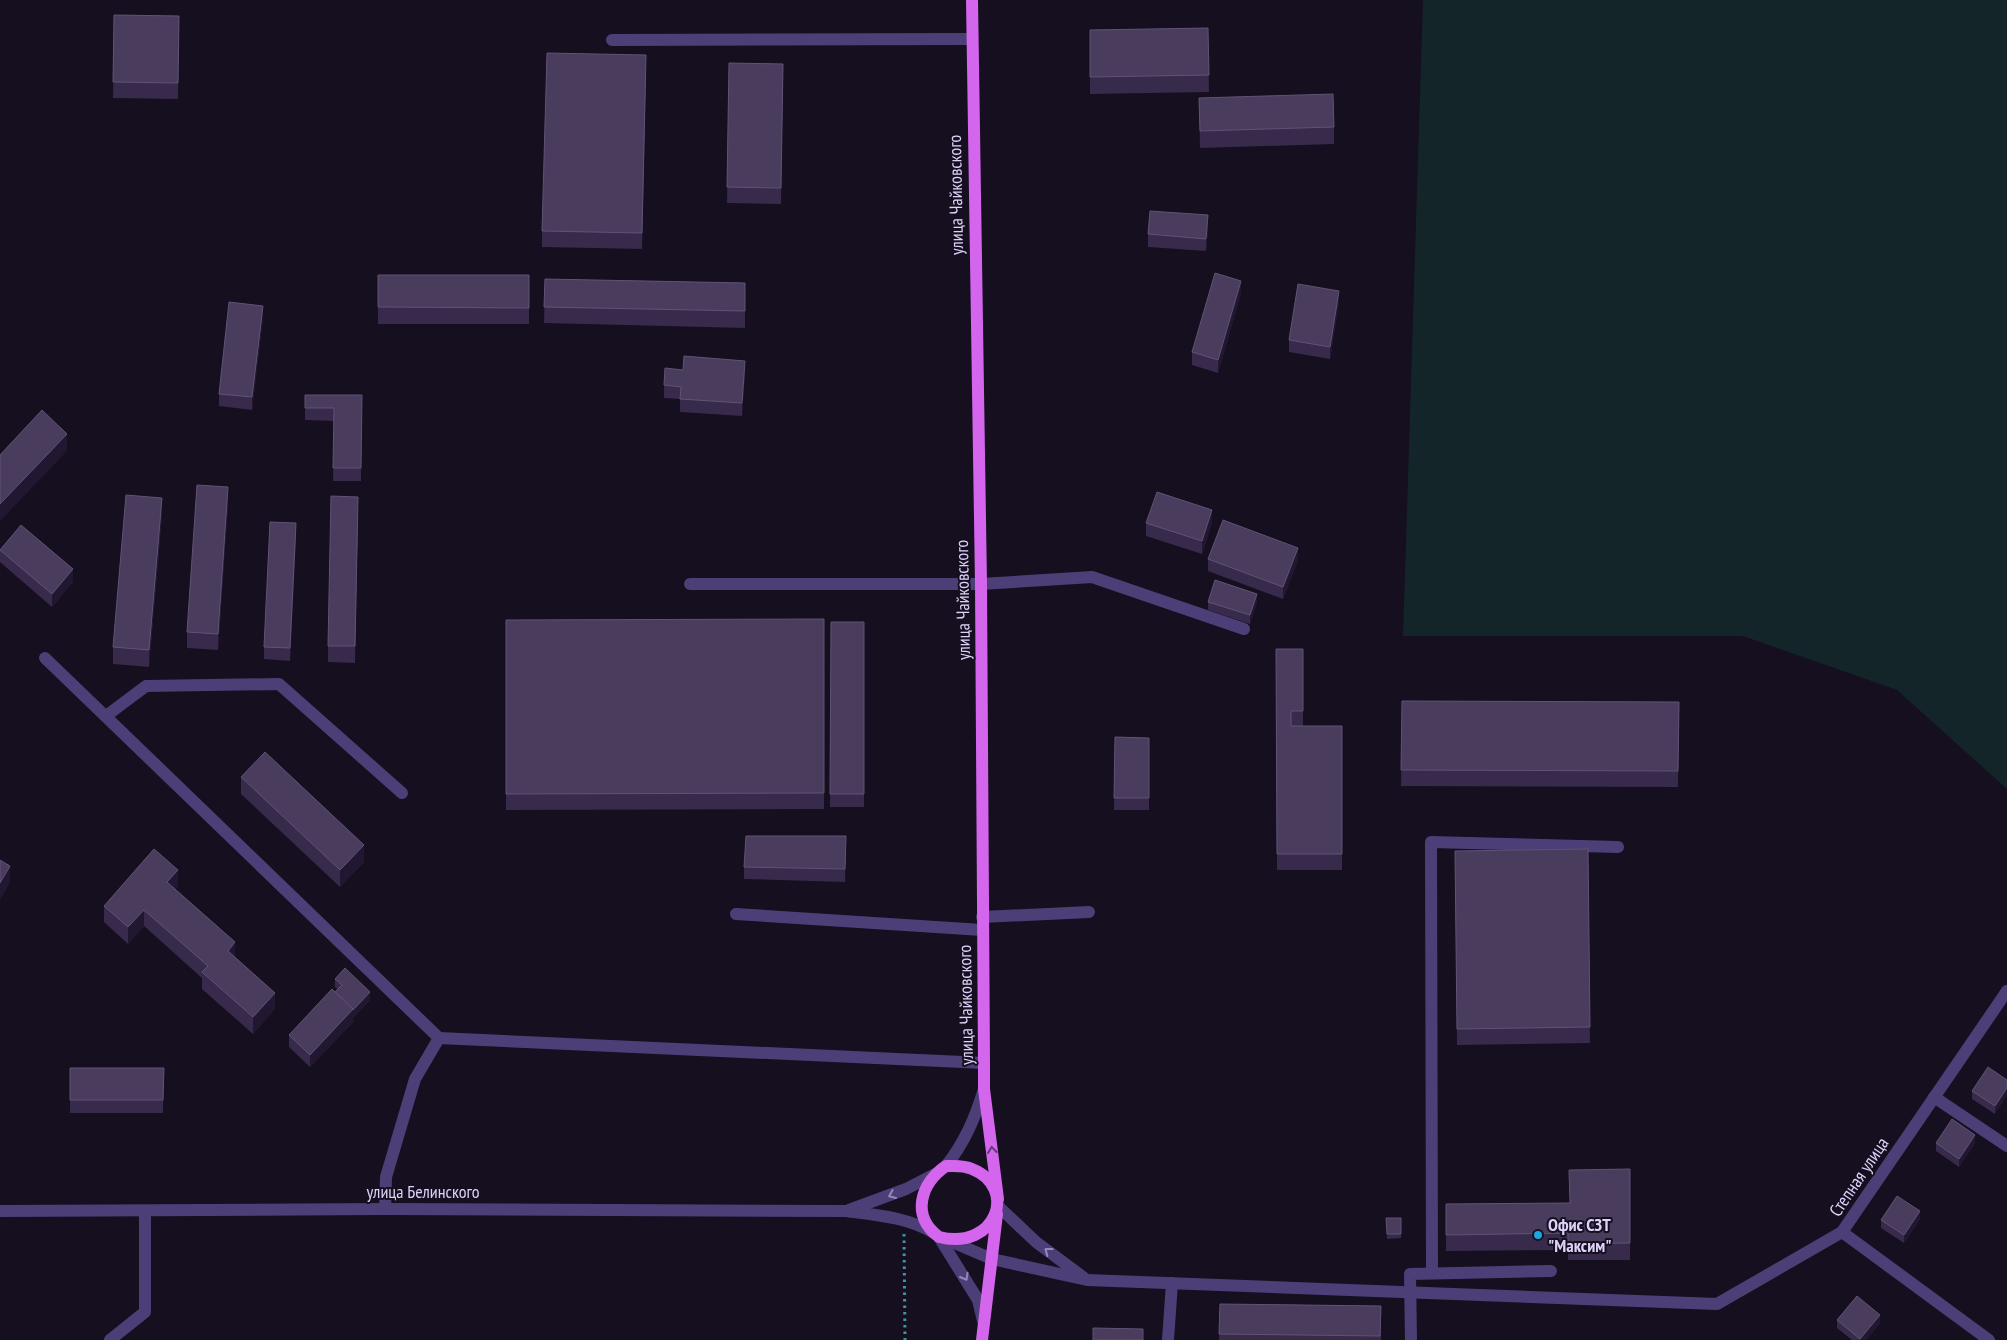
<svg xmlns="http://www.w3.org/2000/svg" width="2007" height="1340" font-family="'PT Sans Narrow',sans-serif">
<rect width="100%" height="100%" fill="#150f1f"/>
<polygon fill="#132528" points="1423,0 2007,0 2007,789 1897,690 1743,636 1403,636"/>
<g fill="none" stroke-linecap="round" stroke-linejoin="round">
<polyline stroke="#3c97a4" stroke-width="3" stroke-dasharray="2.5 4" stroke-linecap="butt" points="904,1234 905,1340"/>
<g stroke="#4c3f78" stroke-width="12">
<polyline points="612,40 971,39"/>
<polyline points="690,584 981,584 1092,577 1244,629"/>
<polyline points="45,658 439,1038"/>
<polyline points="106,716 146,686 279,684 402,793"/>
<polyline points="736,914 982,930"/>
<polyline points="982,917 1089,912"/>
<polyline points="1934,1097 2007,1146"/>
<path d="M946,1166C965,1142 975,1118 984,1089"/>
<polyline points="998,1206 1036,1242 1083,1277"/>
<polyline points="385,1209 386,1177 415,1079 439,1038 984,1063"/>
<polyline points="849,1210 906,1189 935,1174"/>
<path d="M0,1211L385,1209L846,1211C876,1215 907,1217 934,1233"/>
<polyline points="1842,1232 1989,1340"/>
<polyline points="939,1237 978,1300 983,1321"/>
<polyline points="945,1239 992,1259 1087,1280 1717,1304 1842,1232 2007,991"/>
<polyline points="1432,1273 1431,842 1618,847"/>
<polyline points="110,1340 145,1312 145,1211"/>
<polyline points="1168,1340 1172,1283"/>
<polyline points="1411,1340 1410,1274 1551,1271"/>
</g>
<g stroke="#d366ed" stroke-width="12">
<polyline points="972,0 981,584 984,1063 984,1089 998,1199"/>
<path d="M946,1166C954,1166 964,1165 972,1169C1019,1188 996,1251 939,1237C910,1216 921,1183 946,1166Z"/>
<polyline points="982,1340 997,1214"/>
</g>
</g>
<g fill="#372a4a">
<polygon points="114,15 179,16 178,99 113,98"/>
<polygon points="1208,28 1209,92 1090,94 1090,30"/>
<polygon points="729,63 783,64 781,204 727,203"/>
<polygon points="646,71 642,249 542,247 542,231"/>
<polygon points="1199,98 1334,127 1334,144 1200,148"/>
<polygon points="1208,228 1206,251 1148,247 1148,234"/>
<rect x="378" y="275" width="151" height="49"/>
<polygon points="545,279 745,283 745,328 544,323"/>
<polygon points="1241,293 1218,373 1192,365 1192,352"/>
<polygon points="1339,303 1330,359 1289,352 1289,340"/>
<polygon points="263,318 252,410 219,406 219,394"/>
<polygon points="745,373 742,416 680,412 680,399 664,398 664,385"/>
<polygon points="305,395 362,395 361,481 333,481 334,421 305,420"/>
<polygon points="228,503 218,650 187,648 187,632"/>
<polygon points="358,513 355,663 328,662 328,646"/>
<polygon points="162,514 149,667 113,664 113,647"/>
<polygon points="1212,522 1202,554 1146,536 1146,523"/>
<polygon points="296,536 290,661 264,659 264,647"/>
<polygon points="0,550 73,582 52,607 0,562"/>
<polygon points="1208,559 1298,560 1283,599 1208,571"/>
<polygon points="1208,602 1257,602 1250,624 1208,610"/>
<polygon points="824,619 824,809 506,810 506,620"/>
<polygon points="831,622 864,622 864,807 830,807"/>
<polygon points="1276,649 1303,649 1303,726 1342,726 1342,870 1277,870"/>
<polygon points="1402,701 1679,702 1678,787 1401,786"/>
<polygon points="1115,737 1149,738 1149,810 1114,810"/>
<polygon points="241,777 364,862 340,887 241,794"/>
<polygon points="846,849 845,882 744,879 744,867"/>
<polygon points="1588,849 1590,1043 1457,1045 1455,851"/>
<polygon points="178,886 175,889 235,957 275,1009 253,1034 202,989 202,978 144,926 128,944 104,922 104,906"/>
<polygon points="335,979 370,1000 353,1018 353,1022 310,1067 289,1047 289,1035 338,990 335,987"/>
<polygon points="70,1068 164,1068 163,1113 70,1113"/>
<polygon points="2007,1080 1995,1114 1972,1099 1972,1091"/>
<polygon points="1936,1143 1975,1143 1959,1167 1936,1151"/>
<polygon points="1630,1169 1630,1260 1568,1260 1568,1250 1446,1251 1446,1204 1569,1203"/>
<polygon points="1386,1218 1401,1218 1401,1238 1387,1239"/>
<polygon points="1920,1219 1904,1243 1881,1228 1881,1220"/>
<polygon points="1220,1304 1381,1306 1381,1340 1219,1340"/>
<polygon points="1837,1320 1880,1323 1866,1340 1852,1340 1837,1328"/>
</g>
<g fill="#221731">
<polygon points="1208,215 1208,228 1206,251 1206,239"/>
<polygon points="1241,281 1241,293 1218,373 1218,360"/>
<polygon points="1339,291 1339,303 1330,359 1330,347"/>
<polygon points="263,306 263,318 252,410 252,397"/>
<polygon points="745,361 745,373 742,416 742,403"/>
<polygon points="67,434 67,451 0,521 0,504"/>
<polygon points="228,487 228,503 218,650 218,634"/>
<polygon points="162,498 162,514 149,667 149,650"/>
<polygon points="1212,510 1212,522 1202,554 1202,541"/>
<polygon points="296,523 296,536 290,661 290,648"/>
<polygon points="1298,548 1298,560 1283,599 1283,587"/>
<polygon points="73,569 73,582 52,607 52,594"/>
<polygon points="1257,594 1257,602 1250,624 1250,615"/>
<polygon points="364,845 364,862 340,887 340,870"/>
<polygon points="10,866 10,883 0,900 0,883"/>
<polygon points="178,870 178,886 167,899 167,882"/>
<polygon points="144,910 144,926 128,944 128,927"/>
<polygon points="235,942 235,959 228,951"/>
<polygon points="370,992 370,1000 353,1018 353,1022 310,1067 310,1055"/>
<polygon points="275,993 275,1009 253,1034 253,1017"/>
<polygon points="2007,1088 2007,1096 1995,1114 1995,1106"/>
<polygon points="1975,1135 1975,1143 1959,1167 1959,1159"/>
<polygon points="1920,1211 1920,1219 1904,1243 1904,1235"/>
<polygon points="1880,1315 1880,1323 1866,1340 1860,1340 1860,1339"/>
</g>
<g fill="#493c5d" stroke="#605376">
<polygon points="114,15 179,16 178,83 113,82"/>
<polygon points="1208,28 1209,75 1090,77 1090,30"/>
<polygon points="547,53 646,55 642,233 542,231"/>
<polygon points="729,63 783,64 781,188 727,187"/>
<polygon points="1333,94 1334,127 1200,131 1199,98"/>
<polygon points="1150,211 1208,215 1206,239 1148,234"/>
<polygon points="1215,273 1241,281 1218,360 1192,352"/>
<polygon points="378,275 529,275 529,308 378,307"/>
<polygon points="545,279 745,283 745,311 544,307"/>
<polygon points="1298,284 1339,291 1330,347 1289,340"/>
<polygon points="229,302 263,306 252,397 219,394"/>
<polygon points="684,356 745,361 742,403 680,399 681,387 664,385 665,368 683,370"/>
<polygon points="305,395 362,395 361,468 333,468 334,408 305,408"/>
<polygon points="42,410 67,434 0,504 0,455"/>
<polygon points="197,485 228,487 218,634 187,632"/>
<polygon points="1157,492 1212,510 1202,541 1146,523"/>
<polygon points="126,495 162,498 149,650 113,647"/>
<polygon points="331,496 358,497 355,646 328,646"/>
<polygon points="1223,520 1298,548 1283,587 1208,559"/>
<polygon points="270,522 296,523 290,648 264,647"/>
<polygon points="21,525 73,569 52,594 0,550"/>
<polygon points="1215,580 1257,594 1250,615 1208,602"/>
<polygon points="824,619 824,793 506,794 506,620"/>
<polygon points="831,622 864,622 864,794 830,794"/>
<polygon points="1276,649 1303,649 1303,711 1291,711 1291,726 1342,726 1342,854 1277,854"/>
<polygon points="1402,701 1679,702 1678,771 1401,770"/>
<polygon points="1115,737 1149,738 1149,798 1114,798"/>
<polygon points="265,752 364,845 340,870 241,777"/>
<polygon points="746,836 846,836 845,869 744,867"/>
<polygon points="154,849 178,870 167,882 235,942 228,951 275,993 253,1017 202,972 208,966 144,910 128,927 104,906"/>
<polygon points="1588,849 1590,1027 1457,1029 1455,851"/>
<polygon points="0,860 10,866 0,883"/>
<polygon points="345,968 370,992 353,1010 335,992 342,985 335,979"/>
<polygon points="332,989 353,1009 310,1055 289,1035"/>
<polygon points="1988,1067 2007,1080 2007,1088 1995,1106 1972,1091"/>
<polygon points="70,1068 164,1068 163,1100 70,1100"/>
<polygon points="1952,1119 1975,1135 1959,1159 1936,1143"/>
<polygon points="1630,1169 1630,1243 1568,1244 1568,1233 1446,1235 1446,1204 1570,1203 1569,1170"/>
<polygon points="1897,1196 1920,1211 1904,1235 1881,1220"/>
<polygon points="1386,1218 1401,1218 1401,1234 1387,1234"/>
<polygon points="1857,1296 1880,1315 1860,1339 1837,1320"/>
<polygon points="1220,1304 1381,1306 1380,1336 1219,1334"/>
<polygon points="1093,1328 1143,1329 1143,1340 1093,1340"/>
</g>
<defs><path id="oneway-chevron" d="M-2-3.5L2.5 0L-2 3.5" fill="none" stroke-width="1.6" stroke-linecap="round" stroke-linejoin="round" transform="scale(1.25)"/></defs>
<use stroke="#6a367c" href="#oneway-chevron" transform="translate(992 1150) rotate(-97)"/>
<g stroke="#9588b9">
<use href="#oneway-chevron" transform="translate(892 1195) rotate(157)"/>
<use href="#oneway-chevron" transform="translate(1048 1251) rotate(-143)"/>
<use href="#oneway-chevron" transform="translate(965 1277) rotate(60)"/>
</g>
<circle fill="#1aa6de" stroke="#150f1f" stroke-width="2" cx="1538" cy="1235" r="5"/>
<g text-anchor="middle" stroke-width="4" stroke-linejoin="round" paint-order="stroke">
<g font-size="18" fill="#ded2fa" stroke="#150f1f">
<text transform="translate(956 195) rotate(-91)" y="6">улица Чайковского</text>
<text transform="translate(963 600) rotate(-91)" y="6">улица Чайковского</text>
<text transform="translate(966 1005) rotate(-91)" y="6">улица Чайковского</text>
<text transform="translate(1859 1177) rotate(-56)" y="6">Степная улица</text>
<text x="423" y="1198">улица Белинского</text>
</g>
<g font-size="18" font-weight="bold" fill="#ded2fa" stroke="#150f1f" text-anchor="start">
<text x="1548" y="1231">Офис СЗТ<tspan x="1548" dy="21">"Максим"</tspan></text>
</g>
</g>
</svg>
